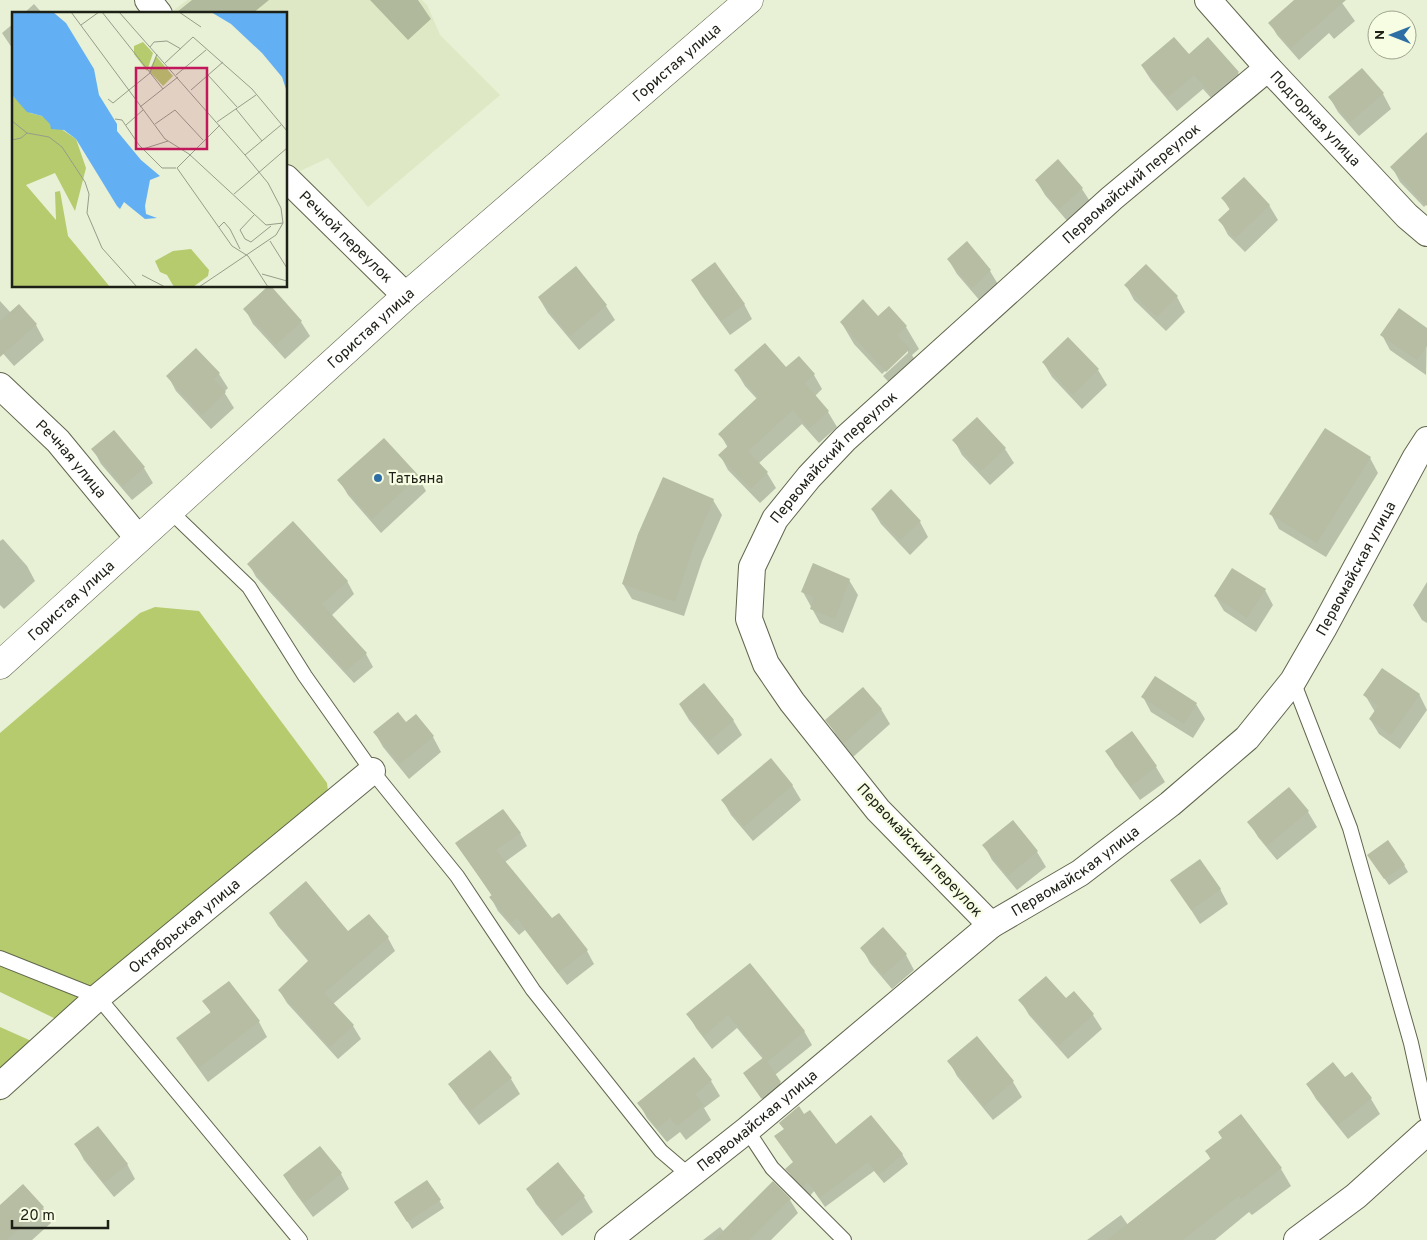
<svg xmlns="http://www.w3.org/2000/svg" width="1427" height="1240" font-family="Overpass,sans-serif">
<rect width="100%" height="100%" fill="#e8f0d5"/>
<polygon fill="#dee8c5" points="187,0 422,0 427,5 440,35 500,95 368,207 328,158 298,172 286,162 286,14 174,14 173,11"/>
<g fill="#b6cb6d">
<polygon points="155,607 199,611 327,783 329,800 84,1021 54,1018 0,992 0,733 140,613"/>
<polygon points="0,1027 56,1052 0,1101"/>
</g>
<g fill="#0003">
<polygon points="192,0 269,0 252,14 179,14 177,12"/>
<polygon points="370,0 418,0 431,19 408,40"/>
<polygon points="1296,0 1340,0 1355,21 1334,39 1329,33 1299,60 1277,35 1270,23"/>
<polygon points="34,4 43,14 23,14"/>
<polygon points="14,23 14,51 2,33"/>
<polygon points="1188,55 1238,73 1246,88 1221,109 1203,89 1177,111 1151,80 1142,66"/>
<polygon points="1383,94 1391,109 1359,136 1338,112 1330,98"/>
<polygon points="1427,136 1427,204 1424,207 1400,182 1392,167"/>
<polygon points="1036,180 1082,189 1091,203 1069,223 1045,195"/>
<polygon points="1223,199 1269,205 1278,220 1245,252 1228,235 1220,220 1230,210"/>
<polygon points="967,243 990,271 999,286 981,302 957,274 948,259"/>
<polygon points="692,280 744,304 752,319 730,335 701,295"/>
<polygon points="1126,285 1177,297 1185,312 1166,331 1134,300"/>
<polygon points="270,287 301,322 310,336 285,359 253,324 245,309"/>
<polygon points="539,298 606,306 615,320 579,350 548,313"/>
<polygon points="0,301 11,313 19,306 36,325 44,340 14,366 0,350"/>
<polygon points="878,317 906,327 919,349 912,355 922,372 899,393 883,376 908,353 908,349 882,374 854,344 841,322"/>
<polygon points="1427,329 1426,375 1390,350 1382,335"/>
<polygon points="1043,362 1098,370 1107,385 1082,409 1052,377"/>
<polygon points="786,368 814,375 822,389 815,396 828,412 837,427 819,443 802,424 758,464 767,473 776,488 760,503 728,470 720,455 728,448 720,434 757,399 745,386 736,371"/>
<polygon points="219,374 228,388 224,392 234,408 211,429 176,391 168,376"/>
<polygon points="977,419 1005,449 1014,463 990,485 962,455 954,440"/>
<polygon points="114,432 144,468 153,483 132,500 101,464 93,449"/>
<polygon points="1370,458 1378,473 1326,557 1279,529 1271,514"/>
<polygon points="418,477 426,491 381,533 348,495 339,480"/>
<polygon points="891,491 920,522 928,537 910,555 881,524 872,509"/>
<polygon points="713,500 722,515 702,561 684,616 632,599 623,584"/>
<polygon points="3,539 27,566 35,581 4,609 0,605 0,541"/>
<polygon points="249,564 347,581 354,594 331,616 366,654 373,667 354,683 256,577"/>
<polygon points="849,580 858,595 843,633 820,623 803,592"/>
<polygon points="1427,582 1427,623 1422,620 1413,605"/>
<polygon points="1265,590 1273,605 1256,632 1224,611 1215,596"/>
<polygon points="1419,694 1427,710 1400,749 1379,734 1370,719 1375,712 1365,695"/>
<polygon points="1143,697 1196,704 1205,719 1193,738 1151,712"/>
<polygon points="680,705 733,720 742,735 718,755 689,720"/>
<polygon points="881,709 890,724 853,757 836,735 827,720"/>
<polygon points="416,716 433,737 441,752 409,779 383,747 375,733 406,724"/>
<polygon points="1131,733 1156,767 1165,782 1140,800 1115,766 1107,751"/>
<polygon points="792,785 801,800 753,841 731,815 723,801"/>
<polygon points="1289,789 1308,812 1317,827 1277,860 1258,837 1249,822"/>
<polygon points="1013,822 1037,852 1046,867 1017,890 992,860 984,845"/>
<polygon points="520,833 527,846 505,862 552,920 559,915 587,951 594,964 567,985 525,930 519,935 498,911 491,898 492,896 457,844"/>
<polygon points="1373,862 1404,865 1408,872 1389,885"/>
<polygon points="1172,880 1220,889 1228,904 1200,924"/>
<polygon points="270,913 348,933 388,938 395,951 333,1004 353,1026 361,1039 338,1059 287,1003 279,990 309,962 278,926"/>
<polygon points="862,948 906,955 914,970 892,989 870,963"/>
<polygon points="750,965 804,1031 812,1045 775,1075 788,1096 770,1111 744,1073 763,1059 737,1028 712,1049 696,1028 688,1014"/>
<polygon points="229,982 259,1022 267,1037 208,1082 187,1053 178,1038 211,1013 204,1001"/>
<polygon points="1020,1000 1066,1000 1093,1015 1102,1029 1068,1059 1029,1015"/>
<polygon points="977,1038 1013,1082 1022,1097 993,1120 957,1076 949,1061"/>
<polygon points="694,1059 711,1081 720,1096 704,1108 711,1120 686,1140 680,1132 667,1142 647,1118 639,1103"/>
<polygon points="1352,1074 1371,1099 1380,1114 1348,1139 1316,1099 1307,1084 1345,1079"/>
<polygon points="511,1079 520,1094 479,1125 459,1099 450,1084"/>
<polygon points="804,1116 836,1146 902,1154 908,1164 884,1183 874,1171 825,1207 814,1191 810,1196 793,1179 787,1169 794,1163 785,1130 780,1123"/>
<polygon points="1223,1139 1281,1169 1291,1186 1252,1215 1249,1212 1215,1240 1087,1240 1121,1215 1128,1225 1211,1160 1206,1151"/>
<polygon points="76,1145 127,1164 135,1179 114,1197 84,1160"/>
<polygon points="320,1148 341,1174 349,1189 313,1217 293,1190 284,1176"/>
<polygon points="558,1164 584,1197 593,1212 562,1236 536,1204 527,1189"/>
<polygon points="427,1181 444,1208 412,1229 400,1209"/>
<polygon points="773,1183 790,1200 798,1213 771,1240 703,1240 720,1227 724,1232"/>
<polygon points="0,1206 43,1208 51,1223 32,1240 2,1240 0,1237"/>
</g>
<g fill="#b6bda3">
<polygon points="1294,0 1346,0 1291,48 1268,23"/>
<polygon points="1174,37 1189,54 1208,37 1239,72 1212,95 1194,75 1168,97 1141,65"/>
<polygon points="1362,68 1384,93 1350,122 1328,97"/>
<polygon points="1427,132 1427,206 1390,167"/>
<polygon points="1058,159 1083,188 1059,209 1035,180"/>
<polygon points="1244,177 1270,205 1235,238 1218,220 1231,208 1221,198"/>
<polygon points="967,241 991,270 972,288 947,259"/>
<polygon points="715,262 745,304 721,321 691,280"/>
<polygon points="1146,264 1178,296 1157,317 1124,285"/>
<polygon points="576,266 607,305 570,336 538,297"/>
<polygon points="268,286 271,286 302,321 276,345 243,309"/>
<polygon points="863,299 878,316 889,306 907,326 897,335 910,349 886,372 840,322"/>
<polygon points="19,304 37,324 0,357 0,321"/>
<polygon points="1399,308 1427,328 1427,346 1417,360 1380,335"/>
<polygon points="1068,337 1099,369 1073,395 1042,362"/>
<polygon points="765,343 786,367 799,356 815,374 805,383 829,411 809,429 793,410 748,451 768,472 751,489 718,455 729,445 718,434 758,397 734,370"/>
<polygon points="196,348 220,373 214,379 226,392 202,415 166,376"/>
<polygon points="977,417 1006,448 981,471 952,440"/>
<polygon points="1325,428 1371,457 1317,543 1269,514"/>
<polygon points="114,430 145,467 123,486 91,449"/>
<polygon points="384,438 419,476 372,519 337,480"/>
<polygon points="663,477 714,499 694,545 675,602 622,584 638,534"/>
<polygon points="891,489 921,521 900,540 871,509"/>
<polygon points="293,521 348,581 322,604 367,653 346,671 247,564"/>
<polygon points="813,563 850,579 835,619 810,609 814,597 801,592"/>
<polygon points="1232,568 1266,589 1247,618 1214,596"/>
<polygon points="1382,668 1420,694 1391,735 1369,719 1378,706 1363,695"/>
<polygon points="1155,676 1197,703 1184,724 1141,697"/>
<polygon points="704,683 734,720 709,741 679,704"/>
<polygon points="863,687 882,709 844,743 825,720"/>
<polygon points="398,712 406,722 416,714 434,736 400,764 373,732"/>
<polygon points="1132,731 1157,766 1131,786 1105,751"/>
<polygon points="771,758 793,785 744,827 721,800"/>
<polygon points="1289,787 1309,811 1267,846 1247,822"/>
<polygon points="503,809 521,833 496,850 552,918 559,913 588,950 558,973 517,918 511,923 489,897 492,895 455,843"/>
<polygon points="1013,820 1038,851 1008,876 982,845"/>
<polygon points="1388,840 1405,865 1384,879 1367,855"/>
<polygon points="1200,859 1221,889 1191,910 1170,880"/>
<polygon points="306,881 348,931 369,914 389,937 324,993 354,1025 330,1047 278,990 309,960 269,913"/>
<polygon points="883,927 907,954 883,975 860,948"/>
<polygon points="750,963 805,1031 767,1062 766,1060 781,1082 761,1098 743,1073 764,1057 728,1015 704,1036 686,1014"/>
<polygon points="1046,976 1066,998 1074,991 1094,1014 1059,1045 1018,1000"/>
<polygon points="229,981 260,1021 199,1068 176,1038 211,1012 202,1001"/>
<polygon points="977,1036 1014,1081 984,1106 947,1061"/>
<polygon points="490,1050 512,1078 470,1111 448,1084"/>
<polygon points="694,1057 712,1080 695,1094 704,1105 677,1126 670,1118 657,1128 637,1103"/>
<polygon points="1333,1062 1345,1077 1352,1072 1372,1098 1338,1125 1306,1084"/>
<polygon points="799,1106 804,1114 810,1110 836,1144 871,1115 903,1154 878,1175 868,1162 819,1198 808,1182 803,1187 785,1169 793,1162 774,1136 784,1129 779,1123"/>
<polygon points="1241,1114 1282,1168 1241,1199 1239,1196 1183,1240 1107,1240 1211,1158 1205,1151 1222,1138 1218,1132"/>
<polygon points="98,1126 128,1164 104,1183 74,1144"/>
<polygon points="320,1146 342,1173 304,1203 283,1175"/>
<polygon points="558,1162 585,1196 553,1222 526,1189"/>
<polygon points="427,1180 441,1200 407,1222 394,1202"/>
<polygon points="773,1181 791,1199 750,1240 714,1240"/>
<polygon points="23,1184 44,1207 6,1240 0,1240 0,1205"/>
</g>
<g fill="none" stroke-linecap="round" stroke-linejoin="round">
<defs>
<g id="lane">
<polyline points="169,510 249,587 305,676 372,771 457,876 533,990 661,1151 689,1175"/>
<polyline points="1293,681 1350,828 1411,1043 1427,1116"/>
<polyline points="0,958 98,997 300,1240"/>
<polyline points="747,1130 772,1168 844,1240"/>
</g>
<g id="street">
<polyline points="148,0 159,14"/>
<path id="s1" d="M1208,0L1268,68L1407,216L1427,233"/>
<path id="s2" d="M286,178L406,296"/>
<path id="s3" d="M0,386L58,441L138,538"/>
<path id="s4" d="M991,925L878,810L792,702L766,664L749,619L752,567L775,519L809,477L845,439L1112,198L1268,68"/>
<path id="s5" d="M0,1086L98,997L372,771"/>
<path id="s6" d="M608,1240L747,1130L991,925L1080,873L1170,804L1247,738L1293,681L1323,629L1416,457L1427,440"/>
<polyline points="1297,1240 1356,1196 1427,1132"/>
</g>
<g id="secondary">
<path id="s7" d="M0,665L406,296L749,0"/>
</g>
</defs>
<use href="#lane" stroke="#60664e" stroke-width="16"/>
<use href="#street" stroke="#60664e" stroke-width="28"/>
<use href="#secondary" stroke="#60664e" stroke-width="29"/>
<use href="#lane" stroke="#fff" stroke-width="14"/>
<use href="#street" stroke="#fff" stroke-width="26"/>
<use href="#secondary" stroke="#fff" stroke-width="28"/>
</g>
<circle fill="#2d6fa5" stroke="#f6fde2" stroke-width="2" cx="378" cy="478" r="5"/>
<g text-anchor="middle" stroke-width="4.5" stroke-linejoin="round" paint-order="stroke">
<g font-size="15" fill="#1d2016" stroke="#f6fde2">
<text dy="5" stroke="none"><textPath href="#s7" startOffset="906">Гористая улица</textPath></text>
<text dy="5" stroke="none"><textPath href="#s1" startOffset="160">Подгорная улица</textPath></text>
<text dy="5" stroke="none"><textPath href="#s4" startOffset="989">Первомайский переулок</textPath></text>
<text dy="5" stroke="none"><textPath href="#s2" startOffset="84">Речной переулок</textPath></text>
<text dy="5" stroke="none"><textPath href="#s7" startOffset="501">Гористая улица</textPath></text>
<text dy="5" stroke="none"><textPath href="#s4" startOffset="584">Первомайский переулок</textPath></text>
<text dy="5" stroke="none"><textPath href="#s3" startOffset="102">Речная улица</textPath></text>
<text dy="5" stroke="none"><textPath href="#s6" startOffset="1016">Первомайская улица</textPath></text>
<text dy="5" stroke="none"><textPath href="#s7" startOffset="96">Гористая улица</textPath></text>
<text transform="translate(920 850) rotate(47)" y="5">Первомайский переулок</text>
<text dy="5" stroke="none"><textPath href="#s6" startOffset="596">Первомайская улица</textPath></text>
<text dy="5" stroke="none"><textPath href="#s5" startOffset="244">Октябрьская улица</textPath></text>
<text dy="5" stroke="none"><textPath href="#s6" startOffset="191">Первомайская улица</textPath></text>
</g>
<g font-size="15" fill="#1d2016" stroke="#f6fde2" text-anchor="start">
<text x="388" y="483">Татьяна</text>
</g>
</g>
<g transform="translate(12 12)">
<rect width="275" height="275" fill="#e8f0d5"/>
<path d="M131,30L141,41L135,59L122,42V34ZM144,44L161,64L151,74L137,59ZM0,83L18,101L30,104L64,127L74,156L63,199L43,161L14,173L44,208L43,180L48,179L56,224L98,275H0ZM179,237L197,258L196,264L181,275H162L155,263L148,260L143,249L161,239Z" fill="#b6cb6d"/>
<path d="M0,0H41L54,11L82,57L87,83L105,112V119L129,148L148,164L138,168L133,194L134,202L145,206L133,207L112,190L108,197L105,194L64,127L52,118L39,117L38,112L30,104L15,100L0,83ZM199,0H275V80L270,65L250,41L219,12Z" fill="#62b0f3"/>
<path fill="none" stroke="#979d89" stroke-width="1" d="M59,0L153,127L177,142L254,213L271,211M90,0L151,77M107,0L233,143L256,171L269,196L271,211L264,223L187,275M167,0L189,15M69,13L87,0M138,35L142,30L155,29L169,37M153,51L181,25L240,77L275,119M164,63L194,38M196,63L225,95M179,78L211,50M96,87L101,91L138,61L145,42M128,95L166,65M224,97L250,129M103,107L110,108L127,133L150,156H164M0,109L15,121M205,110L244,83M143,112L163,98L191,128M114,113L131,98M0,128L9,126L15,121L37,125L50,135L73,170L77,182L75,201L90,236L125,275M131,137L156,129M233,143L269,113M165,156L220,234L236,244L256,275M165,156L208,113M222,182L275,136M242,203L228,218L233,227L239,230L259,214M207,215L212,210L218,217L228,237M258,229L275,256M250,262L275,269M130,263L153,275"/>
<path fill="#c2185b" fill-opacity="0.15" stroke="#c2185b" stroke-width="2.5" d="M124,56H195V137H124Z"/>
<rect width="275" height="275" fill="none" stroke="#1d2016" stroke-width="2.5"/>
</g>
<g transform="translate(1392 35) rotate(270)"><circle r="24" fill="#f6fde2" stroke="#9fa590"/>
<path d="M0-4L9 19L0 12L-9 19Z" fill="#2d6fa5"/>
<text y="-8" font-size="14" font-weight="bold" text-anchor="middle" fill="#1d2016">N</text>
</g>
<path d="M12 1220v8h96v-8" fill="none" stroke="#1d2016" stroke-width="2.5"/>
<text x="20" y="1220" font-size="15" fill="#1d2016" stroke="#f6fde2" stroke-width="4" paint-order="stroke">20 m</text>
</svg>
